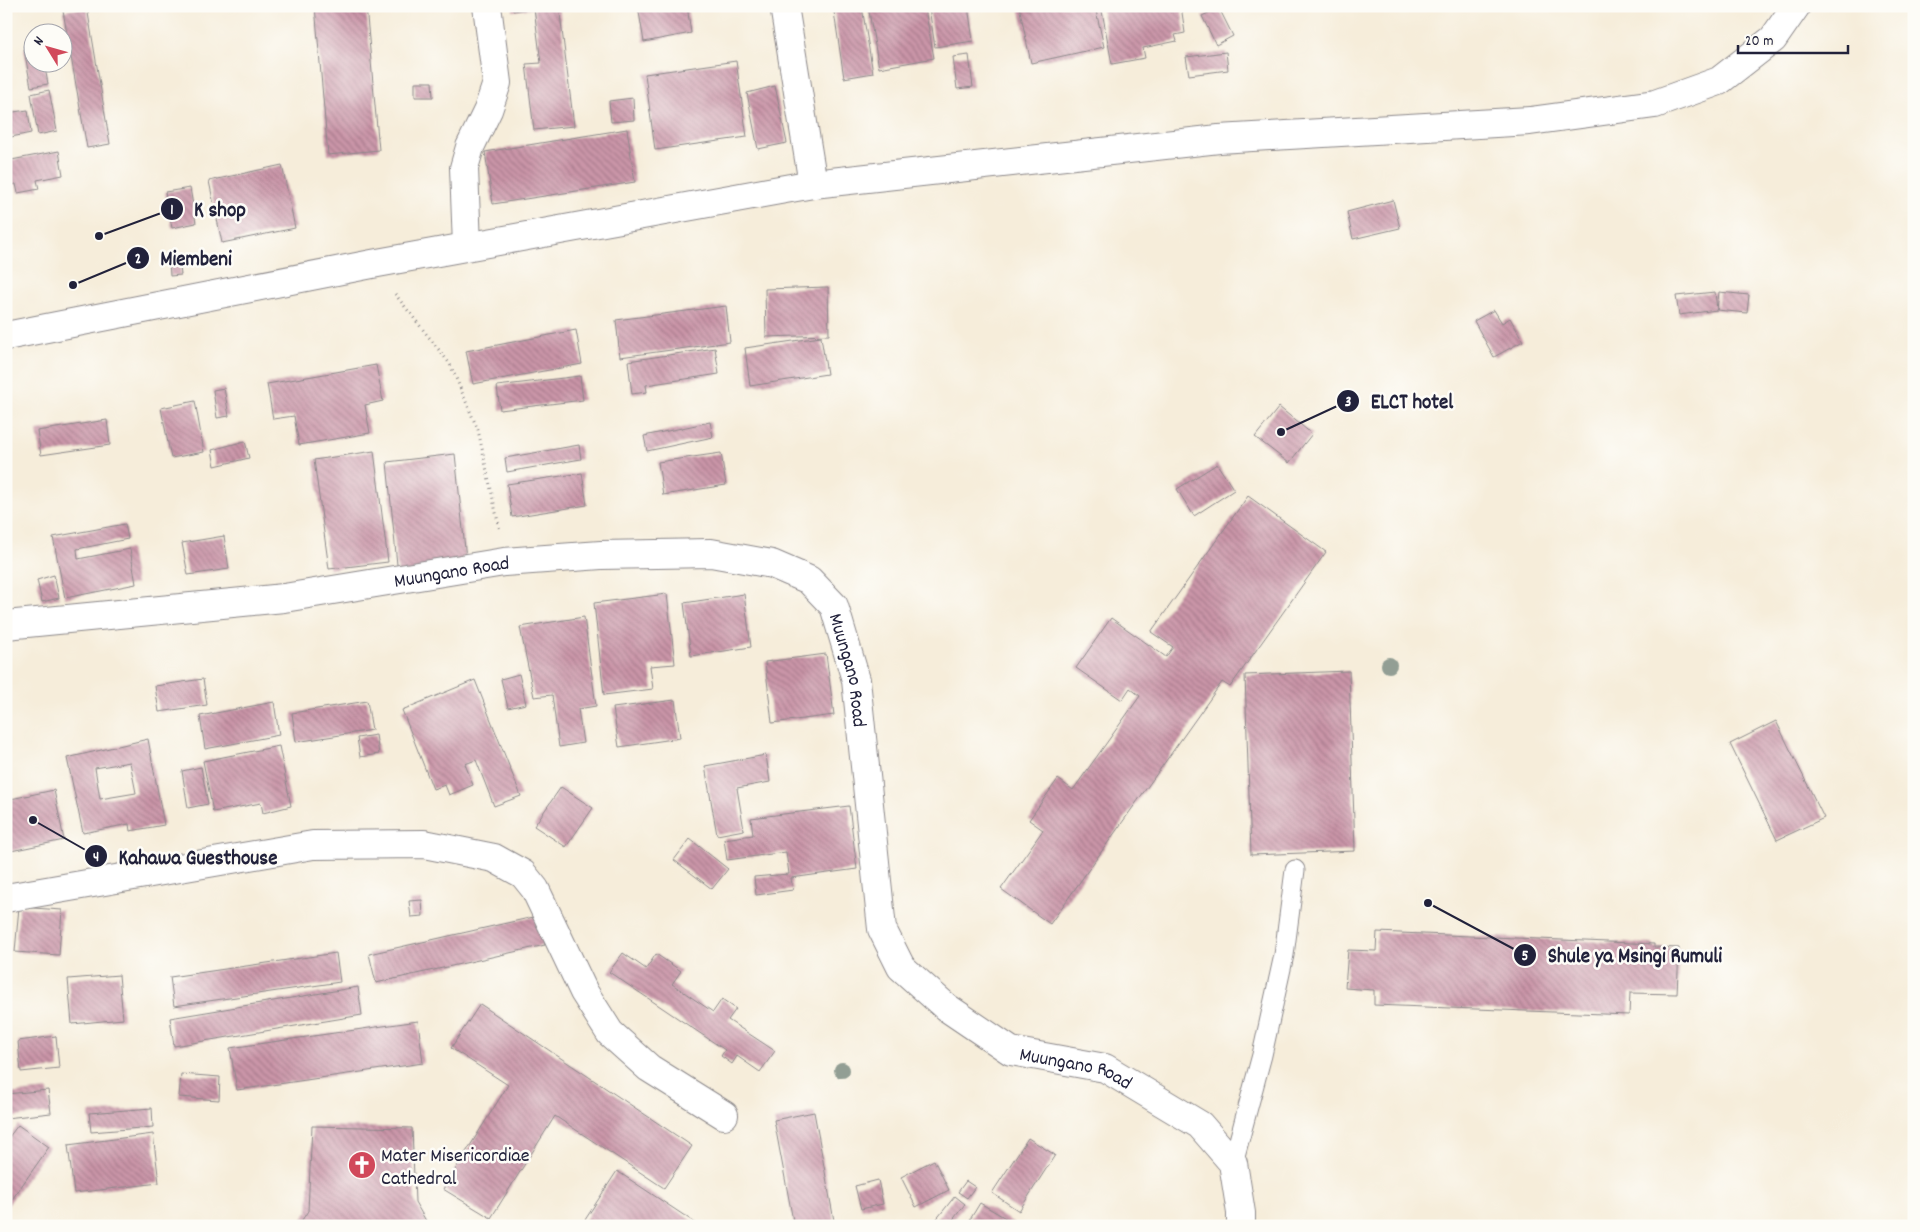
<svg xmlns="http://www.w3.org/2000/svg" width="1920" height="1232" font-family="Dekko,sans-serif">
<defs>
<pattern id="building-back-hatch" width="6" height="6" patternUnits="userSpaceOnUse" patternTransform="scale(1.25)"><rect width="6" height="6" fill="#ca95a8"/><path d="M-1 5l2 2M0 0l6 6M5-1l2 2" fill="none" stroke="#a4798a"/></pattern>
</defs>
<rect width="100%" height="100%" fill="#fdfcf7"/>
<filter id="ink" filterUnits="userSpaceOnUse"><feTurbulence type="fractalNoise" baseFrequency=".02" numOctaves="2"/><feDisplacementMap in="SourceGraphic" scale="10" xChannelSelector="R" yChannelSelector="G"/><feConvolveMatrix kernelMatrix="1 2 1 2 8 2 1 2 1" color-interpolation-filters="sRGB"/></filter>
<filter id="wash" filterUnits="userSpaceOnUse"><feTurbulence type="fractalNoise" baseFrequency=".0096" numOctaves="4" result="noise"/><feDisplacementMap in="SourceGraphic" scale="20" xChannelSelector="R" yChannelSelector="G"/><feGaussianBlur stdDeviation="1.12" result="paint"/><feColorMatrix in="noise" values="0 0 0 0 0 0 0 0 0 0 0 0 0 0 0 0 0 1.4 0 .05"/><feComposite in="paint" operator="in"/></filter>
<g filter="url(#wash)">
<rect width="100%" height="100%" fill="#f6edda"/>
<g id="blocks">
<g fill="url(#building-back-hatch)" fill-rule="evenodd">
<polygon points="315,6 366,6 379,150 328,155"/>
<polygon points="513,6 559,6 574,126 534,130 526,64 541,63 534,8 513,11"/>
<polygon points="638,6 687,6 691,33 644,42"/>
<polygon points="868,6 968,6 973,41 935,47 929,8 925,9 934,58 879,68"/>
<polygon points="1019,6 1095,6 1104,47 1031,63"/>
<polygon points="1101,6 1181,6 1185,33 1175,35 1177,41 1143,48 1145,58 1112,64"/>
<polygon points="87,7 110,144 87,148 63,11"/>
<polygon points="862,7 873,73 844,78 834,12"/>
<polygon points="1219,8 1233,36 1216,45 1202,16"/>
<polygon points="32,47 32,62 44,62 48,84 31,87 24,49"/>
<polygon points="1226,52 1228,70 1189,75 1186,57"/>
<polygon points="969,55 973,87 957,89 953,57"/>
<polygon points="736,61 747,137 655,150 645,74"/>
<polygon points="415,82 432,82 433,97 415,97"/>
<polygon points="775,86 787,143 758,149 747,93"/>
<polygon points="49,90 57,131 38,135 31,94"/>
<polygon points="633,98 634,120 611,122 609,101"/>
<polygon points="28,110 31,133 6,138 6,113"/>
<polygon points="627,129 635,182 493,204 485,152"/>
<polygon points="59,151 63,175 37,180 39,189 18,193 16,184 6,186 6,161"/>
<polygon points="282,165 295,228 222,243 209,181"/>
<polygon points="190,188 196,223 172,228 165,192"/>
<polygon points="1393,200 1400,228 1353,239 1347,212"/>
<polygon points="179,259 181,275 170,276 169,260"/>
<polygon points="828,287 829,335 766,337 765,289"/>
<polygon points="1715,292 1717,310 1679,315 1676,296"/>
<polygon points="1719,292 1749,295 1747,313 1717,310"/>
<polygon points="726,306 730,342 620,357 616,320"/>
<polygon points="1494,310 1502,323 1510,318 1523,341 1494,357 1474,321"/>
<polygon points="576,330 582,364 473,384 466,351"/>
<polygon points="821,337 827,374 750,386 745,348"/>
<polygon points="715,348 719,374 646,385 647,392 632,394 628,361"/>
<polygon points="376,365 383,401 365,405 370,433 299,445 294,416 273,419 267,384"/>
<polygon points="580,376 583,400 500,410 497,386"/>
<polygon points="224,388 229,416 217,418 213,390"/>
<polygon points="195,401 204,452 171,458 161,408"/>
<polygon points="1279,407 1312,434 1289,463 1255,437"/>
<polygon points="107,420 110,445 41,455 37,431"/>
<polygon points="710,422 713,437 647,451 644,436"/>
<polygon points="245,441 249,458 215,466 212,450"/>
<polygon points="579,445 581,459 507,472 505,458"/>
<polygon points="374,451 388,562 329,569 314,460"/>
<polygon points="721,453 726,485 663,495 658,462"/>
<polygon points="455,454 467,568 398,575 387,462"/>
<polygon points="1217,464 1234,490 1194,516 1177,489"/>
<polygon points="582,473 587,505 512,517 507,484"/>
<polygon points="1248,496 1326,552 1230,687 1222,682 1050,924 1001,889 1043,830 1029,820 1058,779 1073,790 1140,696 1130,688 1122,700 1076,668 1111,618 1166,657 1173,647 1151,632"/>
<polygon points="125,524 128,539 77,549 78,559 130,549 136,584 65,598 53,537"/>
<polygon points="224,536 229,569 188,575 182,543"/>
<polygon points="54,575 59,598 42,602 37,580"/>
<polygon points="667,594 675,664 650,666 653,689 604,695 594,603"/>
<polygon points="744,594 751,647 691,656 684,603"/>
<polygon points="584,617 596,706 578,709 583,743 559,747 552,695 534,697 520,627"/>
<polygon points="826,654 834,715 772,723 765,662"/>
<polygon points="1349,671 1355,851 1251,855 1245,675"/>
<polygon points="519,674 526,704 508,708 501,679"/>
<polygon points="203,679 207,705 159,712 155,686"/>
<polygon points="475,680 521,796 494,806 476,760 465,764 473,785 449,795 445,785 433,789 402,710"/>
<polygon points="675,700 680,738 619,747 613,708"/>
<polygon points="367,701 372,730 296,742 292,713"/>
<polygon points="274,702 279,735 205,749 200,716"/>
<polygon points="1776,721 1824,818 1777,840 1730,744"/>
<polygon points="376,735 379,754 360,757 357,738"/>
<path d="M148,739L164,825L130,831L129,824L83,833L67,758ZM130,762L136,793L100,799L95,768Z"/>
<polygon points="279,746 291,806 263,813 261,803 213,812 203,761"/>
<polygon points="766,755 770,782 737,788 744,830 717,835 705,766"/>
<polygon points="201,767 208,804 188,808 182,771"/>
<polygon points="561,787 593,808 566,847 534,826"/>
<polygon points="54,790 64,840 6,852 6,800"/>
<polygon points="849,806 857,869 791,878 793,890 756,895 754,877 789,874 786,852 727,860 724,839 753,835 751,818"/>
<polygon points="690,839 728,869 712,889 674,860"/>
<polygon points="422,900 423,916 411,917 409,901"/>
<polygon points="19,907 62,910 59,955 15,952"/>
<polygon points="538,916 545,945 376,983 369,954"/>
<polygon points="1377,932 1654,944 1654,947 1679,948 1677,994 1630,993 1629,1015 1374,1005 1374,990 1345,988 1348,950 1376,951"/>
<polygon points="336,953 340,982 174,1006 170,977"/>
<polygon points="623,953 646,969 656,954 681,971 672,984 713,1012 722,999 736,1009 728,1020 775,1051 760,1072 737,1056 732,1064 721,1056 725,1050 609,972"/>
<polygon points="119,975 123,1019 72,1024 68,979"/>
<polygon points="358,987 362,1015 174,1046 170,1018"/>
<polygon points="480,1004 692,1146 664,1188 555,1116 491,1218 443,1189 508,1085 451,1048"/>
<polygon points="418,1021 423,1063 237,1090 230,1048"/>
<polygon points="56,1036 59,1068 21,1072 18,1041"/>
<polygon points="181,1074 220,1077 219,1100 179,1097"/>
<polygon points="48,1090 51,1113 6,1118 6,1094"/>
<polygon points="152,1108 153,1127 91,1132 89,1113"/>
<polygon points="814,1112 835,1226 794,1226 774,1120"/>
<polygon points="18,1125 49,1147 6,1208 6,1141"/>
<polygon points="312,1126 412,1128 415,1202 429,1226 298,1226 308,1211"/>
<polygon points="153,1134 159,1183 74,1193 68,1145"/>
<polygon points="1028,1138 1055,1155 1019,1211 992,1193"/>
<polygon points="934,1160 949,1190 916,1207 901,1177"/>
<polygon points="617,1171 700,1226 581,1226"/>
<polygon points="878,1180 883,1204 861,1209 855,1186"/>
<polygon points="966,1181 975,1187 967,1198 958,1192"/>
<polygon points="955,1196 965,1204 948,1226 931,1226"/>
<polygon points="980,1203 1019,1226 966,1226"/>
</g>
</g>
</g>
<g filter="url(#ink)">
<use href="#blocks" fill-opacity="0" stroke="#8c888a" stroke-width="1"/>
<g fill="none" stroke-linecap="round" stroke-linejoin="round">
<defs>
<polyline id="lane" points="1233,1163 1262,1055 1284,955 1295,870"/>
<g id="street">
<polyline points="784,6 813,184"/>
<polyline points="467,246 464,168 470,147 488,110 497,83 487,6"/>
<polyline points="6,336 372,264 813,184 1219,139 1530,121 1655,104 1719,81 1773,39 1796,6"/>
<path id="s1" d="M6,625L284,598L504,562L601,555L711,553L772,564L809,580L834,606L856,680L882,929L901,967L946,1007L1011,1051L1105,1068L1200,1125L1233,1163L1241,1213V1226"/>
<polyline points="6,898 313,845 424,844 494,858 523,874 535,889 584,992 610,1033 649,1068 724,1115"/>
</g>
</defs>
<use href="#lane" stroke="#8c888a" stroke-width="21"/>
<use href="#street" stroke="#8c888a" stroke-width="30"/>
<polyline stroke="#8c888a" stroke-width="3" stroke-dasharray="1 4" stroke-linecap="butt" points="395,294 450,364 478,430 500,531"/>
<use href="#lane" stroke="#fff" stroke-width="19"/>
<use href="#street" stroke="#fff" stroke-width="28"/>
</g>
<g fill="#929e94">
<circle cx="1389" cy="665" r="8"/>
<circle cx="842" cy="1070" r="8"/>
</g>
</g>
<defs>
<symbol id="church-disc" viewBox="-11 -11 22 22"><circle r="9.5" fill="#d1495b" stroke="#fdfcf7"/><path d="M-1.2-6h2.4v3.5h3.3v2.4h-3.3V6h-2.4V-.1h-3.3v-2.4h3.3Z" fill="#fff"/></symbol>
</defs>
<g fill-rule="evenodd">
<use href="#church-disc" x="346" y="1149" width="32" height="32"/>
</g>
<g text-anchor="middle" stroke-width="5" stroke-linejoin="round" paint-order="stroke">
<g font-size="20" fill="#22223b" stroke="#fdfcf7">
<text dy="7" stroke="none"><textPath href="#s1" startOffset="449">Muungano Road</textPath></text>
<text dy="7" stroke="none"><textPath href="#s1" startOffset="914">Muungano Road</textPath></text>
<text dy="7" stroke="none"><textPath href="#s1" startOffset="1424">Muungano Road</textPath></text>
</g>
<g font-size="20" fill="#22223b" stroke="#fdfcf7" text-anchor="start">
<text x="381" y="1161">Mater Misericordiae<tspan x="381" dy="23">Cathedral</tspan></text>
</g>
</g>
<path fill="none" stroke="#22223b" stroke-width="2" d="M99 236L172 209M73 285L138 258M1281 432L1348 401M33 820L96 856M1428 903L1525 955"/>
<g fill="#22223b" stroke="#fdfcf7" stroke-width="2">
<circle cx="99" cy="236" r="5"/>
<circle cx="73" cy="285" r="5"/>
<circle cx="1281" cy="432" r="5"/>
<circle cx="33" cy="820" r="5"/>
<circle cx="1428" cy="903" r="5"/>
<circle cx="172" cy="209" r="12"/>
<circle cx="138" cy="258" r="12"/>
<circle cx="1348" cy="401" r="12"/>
<circle cx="96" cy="856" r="12"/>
<circle cx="1525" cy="955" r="12"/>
</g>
<g font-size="15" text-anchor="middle" font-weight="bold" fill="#fff">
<text x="172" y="214">1</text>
<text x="138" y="263">2</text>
<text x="1348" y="406">3</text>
<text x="96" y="861">4</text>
<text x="1525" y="960">5</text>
</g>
<g font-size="21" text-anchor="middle" font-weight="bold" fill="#22223b" stroke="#fdfcf7" stroke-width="5" stroke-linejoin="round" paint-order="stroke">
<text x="220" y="216">K shop</text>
<text x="196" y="265">Miembeni</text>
<text x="1412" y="408">ELCT hotel</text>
<text x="198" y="864">Kahawa Guesthouse</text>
<text x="1635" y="962">Shule ya Msingi Rumuli</text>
</g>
<rect width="1920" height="1232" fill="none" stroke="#fdfcf7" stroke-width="25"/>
<g transform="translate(48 48) rotate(307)"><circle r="24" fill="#fdfcf7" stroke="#a5a5ac"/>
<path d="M0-4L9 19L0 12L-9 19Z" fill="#d1495b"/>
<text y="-8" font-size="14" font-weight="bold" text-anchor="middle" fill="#22223b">N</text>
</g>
<path d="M1738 45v8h110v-8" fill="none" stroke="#22223b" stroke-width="2.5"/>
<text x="1745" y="45" font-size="15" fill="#22223b" stroke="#fdfcf7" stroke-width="4" paint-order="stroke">20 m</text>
</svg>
